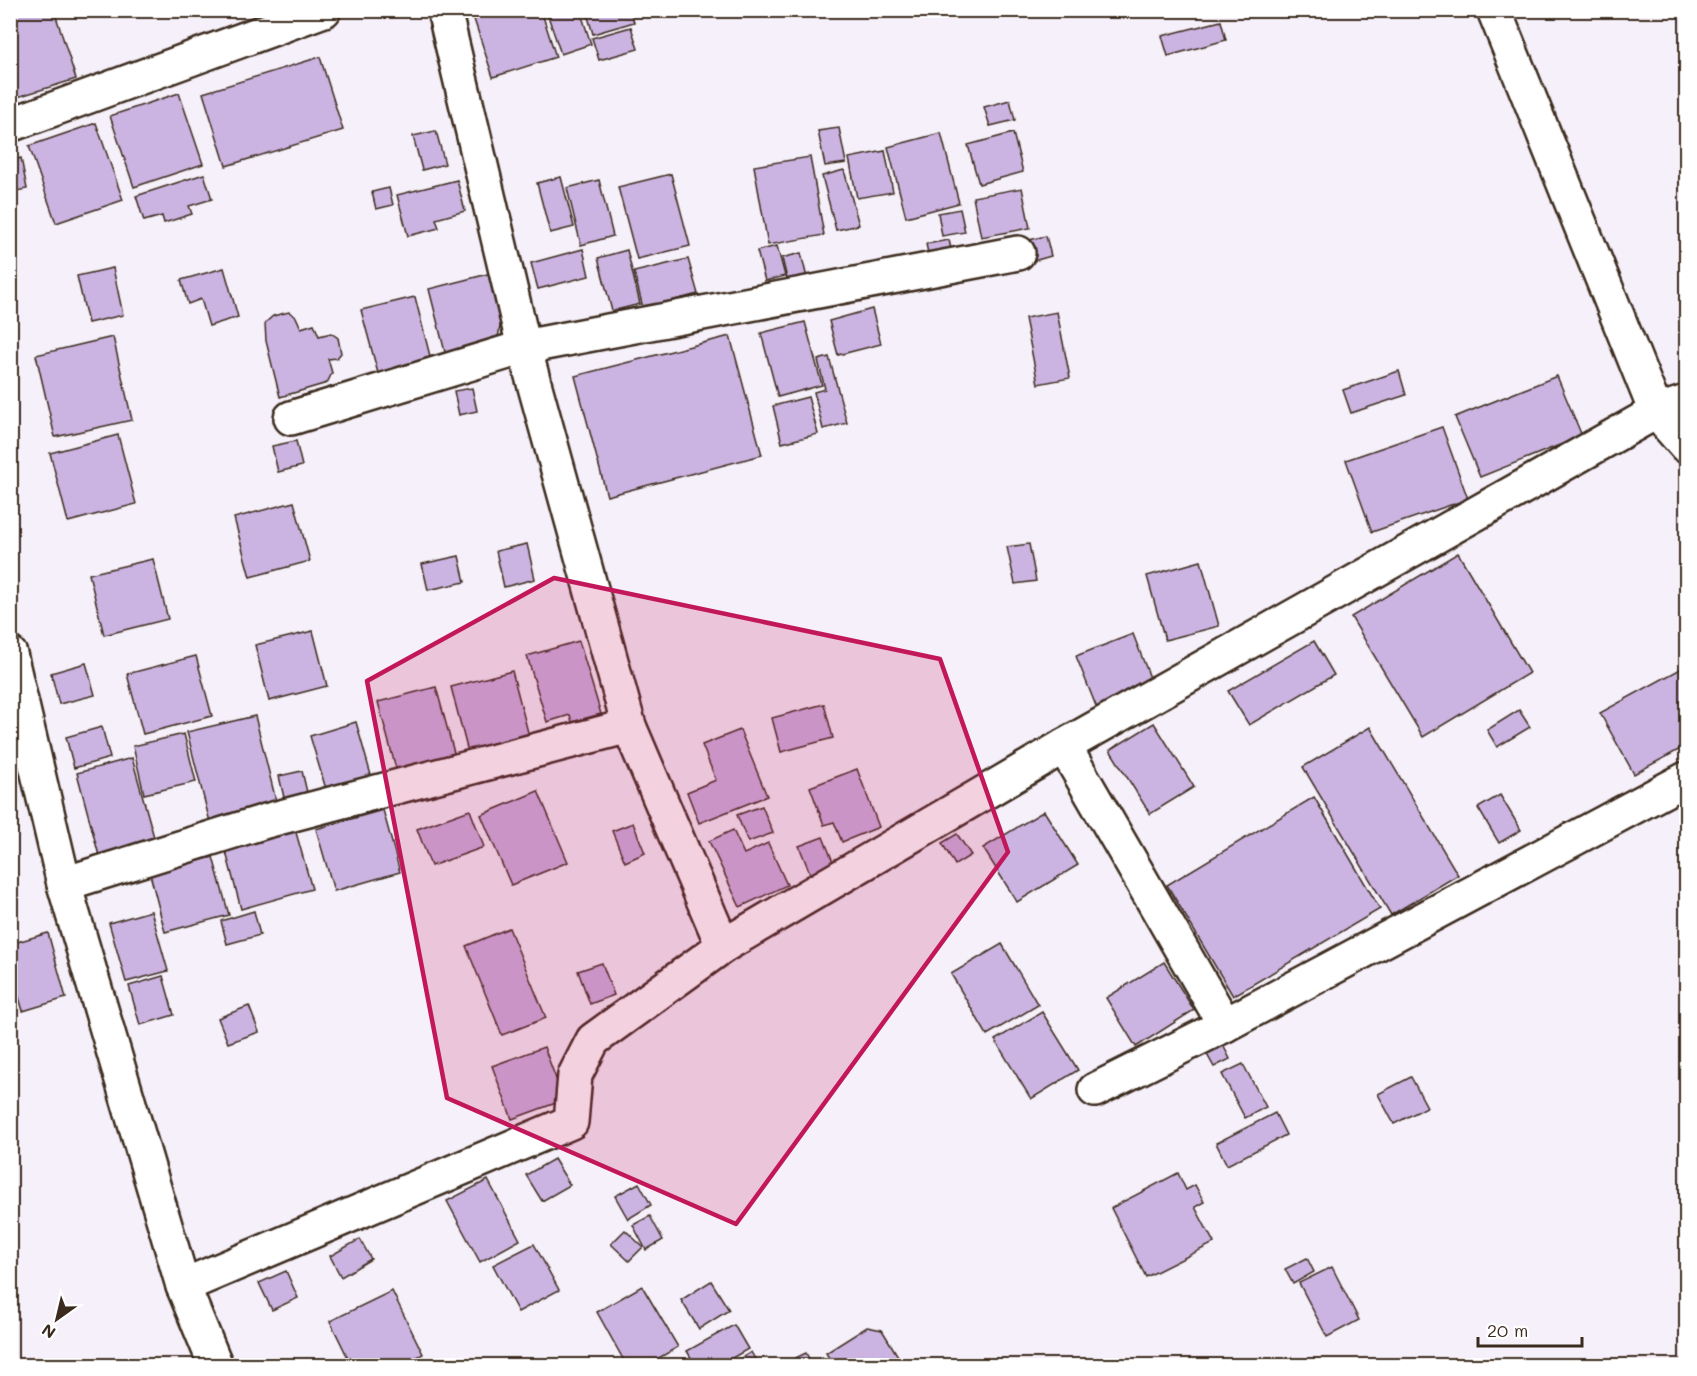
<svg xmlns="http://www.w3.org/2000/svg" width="1697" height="1376" font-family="Mali,sans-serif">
<rect width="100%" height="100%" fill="#f5f0f9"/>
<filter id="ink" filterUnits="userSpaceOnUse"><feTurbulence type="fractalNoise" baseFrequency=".0167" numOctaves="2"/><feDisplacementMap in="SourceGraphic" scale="12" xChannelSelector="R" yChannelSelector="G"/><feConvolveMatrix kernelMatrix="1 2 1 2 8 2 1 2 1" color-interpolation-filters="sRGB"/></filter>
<g filter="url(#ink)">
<g fill="#ccb4e2" stroke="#3b2a1e" stroke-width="1.5">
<polygon points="10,10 54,10 76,79 11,99"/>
<polygon points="471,10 541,10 556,57 493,77"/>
<polygon points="546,10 580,10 591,44 561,54"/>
<polygon points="586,10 630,10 634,22 593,34"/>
<polygon points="1221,21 1226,40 1168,56 1162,36"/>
<polygon points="631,27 638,49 599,60 592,38"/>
<polygon points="320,57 343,130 226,166 203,93"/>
<polygon points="179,93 203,164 134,187 110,116"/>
<polygon points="1010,100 1015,120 990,126 984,107"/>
<polygon points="96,123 123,200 56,223 29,146"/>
<polygon points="839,128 846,163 825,166 818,131"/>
<polygon points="436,131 445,164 422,170 413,136"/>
<polygon points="941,133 959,203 906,217 888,147"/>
<polygon points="1013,133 1023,172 979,184 968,145"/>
<polygon points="885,151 893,192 857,198 849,158"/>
<polygon points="810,157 824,235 768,245 754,166"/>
<polygon points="21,158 27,189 10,192 10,161"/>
<polygon points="844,170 859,225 836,230 822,176"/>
<polygon points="204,174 212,199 189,206 192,214 164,223 162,216 144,221 136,196"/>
<polygon points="671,174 690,246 637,259 618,187"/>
<polygon points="561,177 574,227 550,233 537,183"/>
<polygon points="457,180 465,211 436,219 439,228 408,236 397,195"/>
<polygon points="599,180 613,236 581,245 567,188"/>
<polygon points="389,188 393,205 376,209 372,192"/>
<polygon points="1022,188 1030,228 981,237 973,197"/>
<polygon points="960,209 965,232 942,236 938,213"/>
<polygon points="1046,236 1051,256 1030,262 1025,241"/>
<polygon points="949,240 953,258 930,262 926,244"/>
<polygon points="777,246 785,276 765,281 757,251"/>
<polygon points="583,249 589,276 538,289 531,263"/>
<polygon points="627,250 640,304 612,311 598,258"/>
<polygon points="801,253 807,278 788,283 782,258"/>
<polygon points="688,259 698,294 643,308 634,272"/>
<polygon points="113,268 123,315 88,323 77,276"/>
<polygon points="224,268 238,317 209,326 201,299 188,304 181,280"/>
<polygon points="488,274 501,321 497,343 446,356 429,289"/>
<polygon points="415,297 432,364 379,377 361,310"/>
<polygon points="872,309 881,344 838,355 829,321"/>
<polygon points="289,312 296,317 301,328 314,324 319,336 331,333 338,338 341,353 337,358 328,359 332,373 327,383 280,397 266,341 265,323 273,316"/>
<polygon points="1057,312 1070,378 1038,384 1025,318"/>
<polygon points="805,322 822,385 778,397 761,333"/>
<polygon points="730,336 762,455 607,496 575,376"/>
<polygon points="113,337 132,420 55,437 36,355"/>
<polygon points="829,357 847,423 823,429 814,392 825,389 818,360"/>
<polygon points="1399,371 1406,395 1351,413 1343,390"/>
<polygon points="1557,376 1582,436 1480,477 1455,417"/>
<polygon points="472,388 477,411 459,415 454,391"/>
<polygon points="808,397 818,434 782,443 773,406"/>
<polygon points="1442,427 1468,499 1372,532 1346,460"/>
<polygon points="118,435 136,504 68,522 50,453"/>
<polygon points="296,441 302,466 278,472 272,446"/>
<polygon points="294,502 310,561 250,577 234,518"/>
<polygon points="527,544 535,579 504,587 496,551"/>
<polygon points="1029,544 1036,581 1015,584 1007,547"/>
<polygon points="1458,553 1529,673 1423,737 1351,617"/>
<polygon points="459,556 465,582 428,590 422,564"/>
<polygon points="153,559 168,619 104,635 89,574"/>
<polygon points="1201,561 1219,626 1165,640 1147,576"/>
<polygon points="313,631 327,686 269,701 255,645"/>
<polygon points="1133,634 1154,688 1098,711 1076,656"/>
<polygon points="579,641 601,714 572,722 570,715 547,722 527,656"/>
<polygon points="1314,641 1334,675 1249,725 1228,691"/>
<polygon points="196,656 212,716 143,734 127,674"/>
<polygon points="86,663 95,695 59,704 51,673"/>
<polygon points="1686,666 1686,746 1634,774 1600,713"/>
<polygon points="512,671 530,740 469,756 451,687"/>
<polygon points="436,687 456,760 398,776 378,702"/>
<polygon points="824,704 833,738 781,752 772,718"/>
<polygon points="1519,710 1530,727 1497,747 1487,730"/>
<polygon points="255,716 278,809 211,826 187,732"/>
<polygon points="356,722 374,786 329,799 310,736"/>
<polygon points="1154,723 1194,787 1150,814 1110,750"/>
<polygon points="102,727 110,758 74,768 66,737"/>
<polygon points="1370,727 1458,875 1391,915 1303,767"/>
<polygon points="740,730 767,796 699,823 687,792 716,780 702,745"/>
<polygon points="184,734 196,782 144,794 133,746"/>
<polygon points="132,758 157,848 101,863 77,773"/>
<polygon points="857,769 879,827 842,842 834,822 824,825 810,787"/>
<polygon points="302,771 309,801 286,806 279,776"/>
<polygon points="538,791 568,862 511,885 481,815"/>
<polygon points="1500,795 1521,830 1499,843 1478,808"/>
<polygon points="1314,797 1380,909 1233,996 1167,885"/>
<polygon points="762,806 773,833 748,842 737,815"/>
<polygon points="383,810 400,872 334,891 316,829"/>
<polygon points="470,810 484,847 431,866 417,829"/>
<polygon points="1044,811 1078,865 1017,902 983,848"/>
<polygon points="633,823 645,853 625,862 612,831"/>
<polygon points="295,829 312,889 241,909 225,848"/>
<polygon points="733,830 744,854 768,843 787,885 740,907 709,841"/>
<polygon points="957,834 971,855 955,865 942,843"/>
<polygon points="823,837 838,874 814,883 799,846"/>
<polygon points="213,857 229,915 165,932 150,874"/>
<polygon points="151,911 168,971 126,982 109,923"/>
<polygon points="254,911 260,935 227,944 221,921"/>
<polygon points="509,928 546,1018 502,1035 466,946"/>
<polygon points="48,933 66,998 23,1011 16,987 10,989 10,944"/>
<polygon points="1002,944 1038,1005 987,1035 951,974"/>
<polygon points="1164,962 1194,1010 1136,1047 1106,998"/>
<polygon points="602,963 614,995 590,1004 578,971"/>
<polygon points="163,976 174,1015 140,1025 129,986"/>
<polygon points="249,1006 259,1032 228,1043 218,1018"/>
<polygon points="1042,1012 1078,1070 1031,1099 995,1040"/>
<polygon points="1221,1041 1230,1059 1214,1067 1204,1049"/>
<polygon points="544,1047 564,1100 512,1119 492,1066"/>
<polygon points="1243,1064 1266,1107 1245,1118 1222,1074"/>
<polygon points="1411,1077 1427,1107 1394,1124 1378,1094"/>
<polygon points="1275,1113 1286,1135 1227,1165 1216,1143"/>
<polygon points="554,1159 570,1185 542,1201 526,1175"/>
<polygon points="1178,1173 1186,1190 1195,1185 1204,1202 1195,1207 1214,1243 1146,1277 1111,1208"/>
<polygon points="488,1180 520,1240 480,1262 447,1201"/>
<polygon points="639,1183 651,1205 628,1219 615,1196"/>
<polygon points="650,1216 663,1240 646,1250 633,1225"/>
<polygon points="625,1230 643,1247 629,1261 611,1244"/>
<polygon points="360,1239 371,1259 341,1277 330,1256"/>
<polygon points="534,1244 559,1290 518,1312 493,1265"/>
<polygon points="1307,1258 1314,1272 1293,1284 1285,1269"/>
<polygon points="1332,1267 1359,1320 1327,1337 1299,1283"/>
<polygon points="286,1271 298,1298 272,1310 259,1283"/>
<polygon points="711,1281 729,1310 699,1329 681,1300"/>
<polygon points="642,1286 678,1347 645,1366 627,1366 597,1312"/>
<polygon points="392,1291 423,1354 400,1366 352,1366 330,1321"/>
<polygon points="734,1325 748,1349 718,1366 696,1366 687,1351"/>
<polygon points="867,1327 882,1330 904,1366 834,1366 826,1353"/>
<polygon points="751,1352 759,1366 729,1366"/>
<polygon points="806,1353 813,1366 789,1366 787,1362"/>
</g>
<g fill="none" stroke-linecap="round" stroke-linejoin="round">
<defs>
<g id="minor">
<polyline points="444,10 524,347 629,726 723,946"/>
<polyline points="1494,10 1656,412 1686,446"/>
<polyline points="10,125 324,10"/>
<polyline points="291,418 524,347 1018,253"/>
<polyline points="10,654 64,884 183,1286 216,1366"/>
<polyline points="1064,746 1225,1025"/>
<polyline points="64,884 266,821 629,726"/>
<polyline points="1095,1090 1225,1025 1686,779"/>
<polyline points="183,1286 571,1122 575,1075 593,1040 723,946 1064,746 1656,412 1686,402"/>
</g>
</defs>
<use href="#minor" stroke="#3b2a1e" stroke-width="38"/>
<use href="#minor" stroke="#fff" stroke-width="33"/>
</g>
</g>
<path fill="#c2185b" fill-opacity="0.2" stroke="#c2185b" stroke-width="4.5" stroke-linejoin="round" d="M554,578L940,659L1008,852L736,1224L447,1098L367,681Z"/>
<rect width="1697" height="1376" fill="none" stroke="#fff" stroke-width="36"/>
<rect x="18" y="18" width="1661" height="1340" fill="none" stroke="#3b2a1e" stroke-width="2" filter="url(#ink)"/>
<g transform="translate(57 1319) rotate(214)" stroke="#ffffff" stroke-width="4.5" paint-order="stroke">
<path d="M0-4.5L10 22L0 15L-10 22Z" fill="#3b2a1e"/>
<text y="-9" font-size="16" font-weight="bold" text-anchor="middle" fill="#3b2a1e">N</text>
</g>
<path d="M1478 1337v9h104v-9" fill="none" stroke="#3b2a1e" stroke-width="3"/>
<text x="1487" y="1337" font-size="18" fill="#3b2a1e" stroke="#ffffff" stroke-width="4.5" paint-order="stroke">20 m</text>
</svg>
